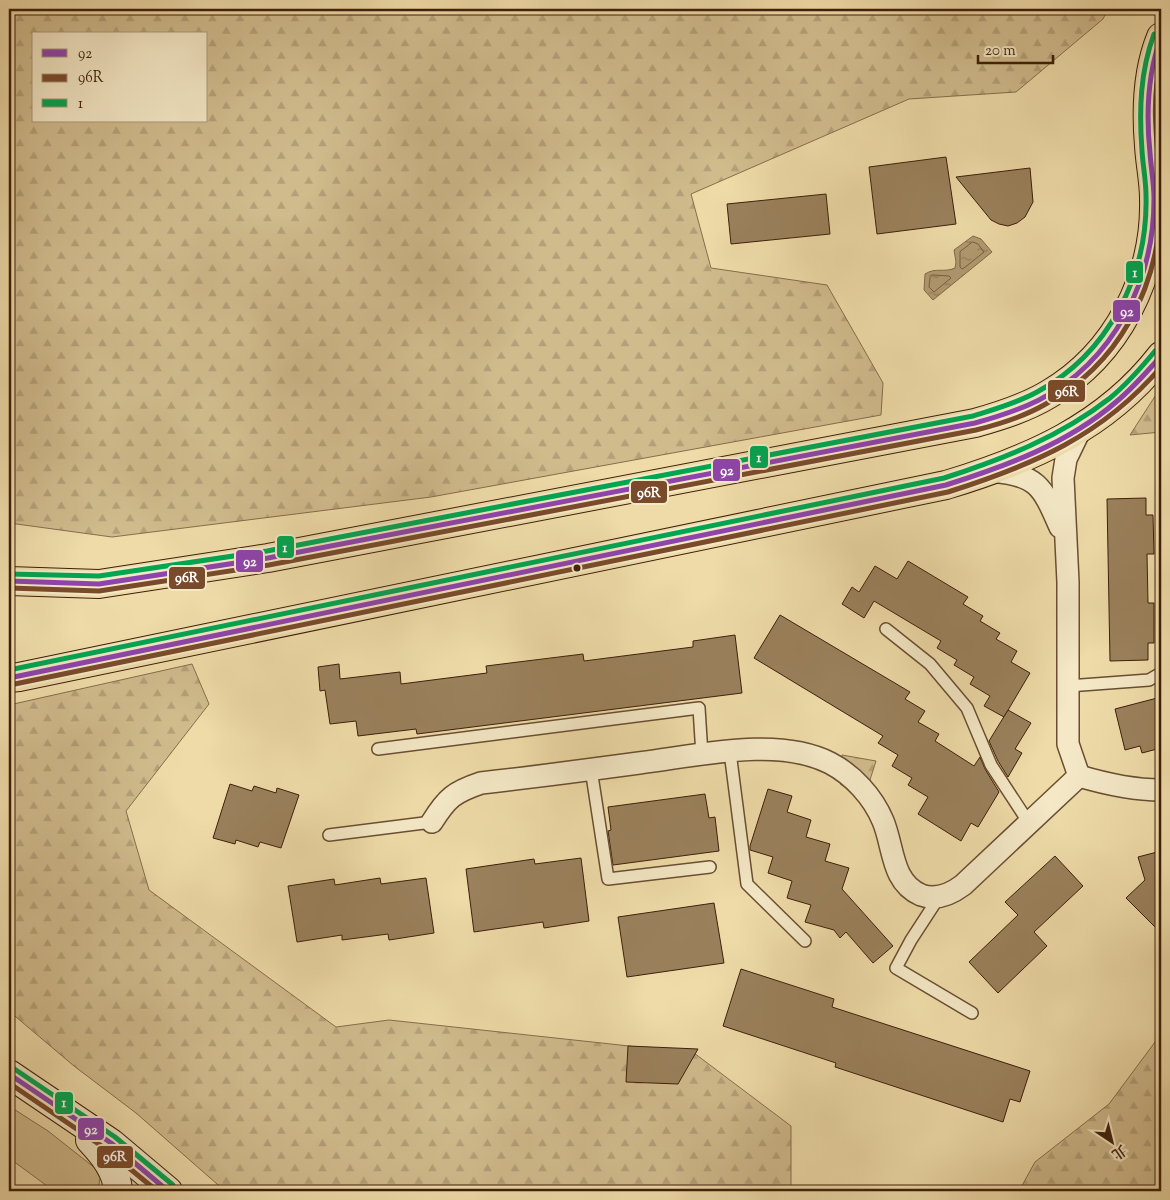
<svg xmlns="http://www.w3.org/2000/svg" width="1170" height="1200" font-family="'Sorts Mill Goudy','Noto Serif TC',serif">
<defs>
<pattern id="forest-firs" width="22" height="20" patternUnits="userSpaceOnUse" patternTransform="scale(1.25)"><rect width="22" height="20" fill="#d0bb8d"/><path d="M5 1l3.5 6h-7zM16 11l3.5 6h-7z" fill="#b4a078"/></pattern>
<pattern id="water-ripples" width="26" height="14" patternUnits="userSpaceOnUse" patternTransform="scale(1.25)"><rect width="26" height="14" fill="#b29b72"/><path d="M2 4q2-2 4 0t4 0M15 11q2-2 4 0t4 0" fill="none" stroke="#927e5c"/></pattern>
</defs>
<rect width="100%" height="100%" fill="#eedba8"/>
<filter id="stains"><feTurbulence type="fractalNoise" baseFrequency=".004" numOctaves="4"/><feColorMatrix values="0 0 0 0 .2 0 0 0 0 .09 0 0 0 0 .02 0 0 0 .5 -.17"/></filter>
<radialGradient id="worn" r=".72"><stop offset=".6" stop-color="#630" stop-opacity="0"/><stop offset="1" stop-color="#630" stop-opacity=".3"/></radialGradient>
<polygon fill="#d0bb8d" stroke="#876d4c" points="9,1106 48,1131 95,1168 100,1178 98,1191 54,1191 9,1158"/>
<g fill="url(#forest-firs)" stroke="#876d4c" fill-rule="evenodd">
<path d="M9,9H1108L1103,19L1016,92L909,99L691,194L711,268L827,285L883,383L881,415L431,497L112,537L9,523ZM34,34H206V121H34Z"/>
<polygon points="1161,387 1161,432 1130,435"/>
<polygon points="192,664 209,704 126,811 149,890 336,1027 389,1020 694,1053 791,1126 791,1191 225,1191 136,1113 74,1066 9,1011 9,705"/>
<polygon points="842,755 876,761 868,786 841,785"/>
<polygon points="1161,1034 1161,1191 1019,1191 1035,1162 1109,1104"/>
</g>
<path fill="url(#water-ripples)" stroke="#846948" d="M973,236L981,239L992,252L933,300L924,290L925,274C936,267 944,273 955,268L956,262L954,250Z"/>
<g fill="none" stroke-linecap="round" stroke-linejoin="round">
<g stroke="#785d3e" stroke-width="1">
<polygon points="973,242 978,244 984,252 964,268 962,269 960,267 960,252"/>
<polygon points="933,275 949,276 951,278 934,292 929,287 930,278"/>
</g>
</g>
<g fill="#9a815c" stroke="#3e1f0a">
<polygon points="946,157 956,224 877,234 869,167"/>
<polygon points="1030,168 1033,202 1025,217 1017,223 1008,226 999,224 991,220 956,177"/>
<polygon points="826,194 830,234 731,244 727,204"/>
<polygon points="1146,498 1146,515 1153,515 1154,554 1147,554 1148,603 1154,603 1154,643 1148,643 1148,660 1110,661 1107,499"/>
<polygon points="908,561 968,597 963,604 983,616 980,621 1000,633 996,639 1017,651 1011,662 1030,673 1004,717 984,706 990,696 970,684 974,677 954,665 957,660 937,648 941,641 874,601 864,618 842,604 852,587 859,592 875,566 897,579"/>
<polygon points="780,615 910,692 905,699 925,711 918,722 939,734 935,741 974,766 980,757 985,769 999,792 978,827 971,823 961,841 918,814 928,797 908,785 912,778 892,766 898,755 878,743 883,736 754,658"/>
<polygon points="735,635 742,693 417,734 416,729 358,736 356,721 330,724 325,690 320,691 318,667 339,664 340,679 400,672 401,684 487,673 486,666 583,654 584,661 693,647 693,641"/>
<polygon points="1161,697 1161,748 1142,753 1140,746 1125,750 1115,709"/>
<polygon points="1008,710 1031,723 1015,749 1022,753 1008,777 998,761 989,741"/>
<polygon points="230,784 252,791 254,786 276,793 277,788 299,795 281,848 260,842 258,847 236,840 235,844 213,838"/>
<polygon points="768,789 792,796 787,812 811,820 806,837 830,844 825,861 849,868 842,889 893,946 873,963 846,932 840,938 834,930 805,922 811,905 787,898 792,881 768,873 773,857 750,850 750,846"/>
<polygon points="705,794 709,818 715,817 719,851 613,865 608,831 611,830 608,807"/>
<polygon points="1161,851 1161,933 1126,898 1145,880 1138,857"/>
<polygon points="1055,856 1083,886 1034,932 1047,946 998,993 969,962 1018,915 1005,902"/>
<polygon points="581,858 589,921 544,928 543,922 474,932 466,869 534,859 535,864"/>
<polygon points="380,878 381,884 426,878 434,933 389,940 388,934 342,940 342,935 297,942 288,886 334,879 335,885"/>
<polygon points="714,903 724,963 627,977 618,917"/>
<polygon points="741,969 834,999 832,1007 1030,1071 1020,1102 1010,1099 1003,1122 835,1067 836,1063 723,1026"/>
<polygon points="628,1046 698,1049 678,1084 626,1082"/>
</g>
<g fill="none" stroke-linecap="round" stroke-linejoin="round">
<defs>
<g id="lane">
<polyline points="886,629 930,664 967,708 991,765 1029,823"/>
<polyline points="1068,686 1149,680 1161,673"/>
<polyline points="378,749 699,708 702,755"/>
<polyline points="730,752 747,884 805,941"/>
<polyline points="591,769 608,879 710,867"/>
<polyline points="329,835 432,822"/>
<polyline points="939,897 911,940 896,968 972,1013"/>
</g>
<g id="street">
<path d="M991,471C1038,475 1042,486 1060,527"/>
<polyline points="1079,776 1068,744 1068,582 1063,478 1066,459 1081,428"/>
<path d="M1079,776C1106,784 1132,790 1161,790"/>
<path d="M432,822C447,798 454,792 481,783C534,777 587,770 639,763C697,756 777,736 830,763C853,775 873,797 883,821C894,847 891,882 921,895C937,901 951,894 963,885L1079,776"/>
</g>
<g id="secondary">
<polyline points="9,1074 111,1143 168,1191"/>
<path d="M90,1140C104,1155 117,1171 118,1191"/>
</g>
<g id="primary">
<path d="M9,581L99,584L268,558L975,423C1000,416 1026,408 1049,394C1117,354 1156,277 1154,199C1154,181 1150,164 1149,146C1146,111 1147,71 1161,37"/>
<path d="M9,678L19,677L946,485C1029,460 1106,427 1161,356"/>
</g>
</defs>
<use href="#lane" stroke="#6a4e32" stroke-width="14"/>
<use href="#street" stroke="#6a4e32" stroke-width="24"/>
<use href="#secondary" stroke="#3e1f0a" stroke-width="30"/>
<use href="#primary" stroke="#3e1f0a" stroke-width="30"/>
<use href="#lane" stroke="#f4e8c6" stroke-width="11"/>
<use href="#street" stroke="#f4e8c6" stroke-width="21"/>
<use href="#secondary" stroke="#f4e8c6" stroke-width="28"/>
<use href="#primary" stroke="#eedba8" stroke-width="28"/>
<defs>
<g id="bus-1">
<path d="M9,581L99,584L268,558L975,423C997,417 1019,410 1039,400C1114,361 1154,281 1154,199C1154,183 1151,168 1150,153C1146,114 1147,75 1161,37"/>
<path d="M9,678L946,485C1006,466 1067,444 1116,402C1133,388 1147,372 1161,356"/>
<polyline points="9,1074 111,1143 168,1191"/>
</g>
<g id="bus-2">
<path d="M1161,61C1150,104 1158,147 1161,191"/>
<path d="M9,588L99,591L269,565L976,430C1000,424 1023,417 1044,405C1119,365 1158,289 1161,205"/>
<path d="M10,685L948,492C1033,465 1102,436 1161,367"/>
<polyline points="9,1083 106,1149 157,1191"/>
</g>
<g id="bus-3">
<path d="M9,574L99,576L267,551L973,416C995,409 1017,403 1037,392C1108,354 1148,276 1146,196C1146,181 1143,166 1142,151C1139,111 1140,72 1154,34"/>
<path d="M9,670L944,478C1003,459 1060,437 1110,398C1127,384 1141,368 1155,351"/>
<polyline points="13,1068 115,1137 173,1185"/>
</g>
</defs>
<use href="#bus-1" stroke="#f4e8c6" stroke-width="9"/>
<use href="#bus-2" stroke="#f4e8c6" stroke-width="9"/>
<use href="#bus-3" stroke="#f4e8c6" stroke-width="9"/>
<use href="#bus-1" stroke="#8e44ad" stroke-width="5"/>
<use href="#bus-2" stroke="#7a4b2a" stroke-width="5"/>
<use href="#bus-3" stroke="#00a651" stroke-width="5"/>
</g>
<circle fill="#3e1f0a" stroke="#f4e8c6" stroke-width="2" cx="577" cy="568" r="4.5"/>
<g stroke="#f4e8c6" stroke-width="2">
<rect x="1125" y="260" width="19" height="24" rx="5" fill="#00a651"/>
<rect x="1112" y="299" width="29" height="24" rx="5" fill="#8e44ad"/>
<rect x="1047" y="379" width="39" height="24" rx="5" fill="#7a4b2a"/>
<rect x="749" y="445" width="20" height="24" rx="5" fill="#00a651"/>
<rect x="712" y="458" width="29" height="24" rx="5" fill="#8e44ad"/>
<rect x="630" y="480" width="38" height="24" rx="5" fill="#7a4b2a"/>
<rect x="276" y="535" width="19" height="24" rx="5" fill="#00a651"/>
<rect x="235" y="549" width="29" height="24" rx="5" fill="#8e44ad"/>
<rect x="168" y="566" width="38" height="24" rx="5" fill="#7a4b2a"/>
<rect x="54" y="1091" width="20" height="24" rx="5" fill="#00a651"/>
<rect x="77" y="1117" width="28" height="24" rx="5" fill="#8e44ad"/>
<rect x="96" y="1145" width="38" height="24" rx="5" fill="#7a4b2a"/>
</g>
<g font-size="14" text-anchor="middle" font-weight="bold" fill="#fff">
<text x="1135" y="277">1</text>
<text x="1127" y="316">92</text>
<text x="1067" y="396">96R</text>
<text x="759" y="462">1</text>
<text x="727" y="475">92</text>
<text x="649" y="497">96R</text>
<text x="285" y="552">1</text>
<text x="250" y="566">92</text>
<text x="187" y="582">96R</text>
<text x="64" y="1107">1</text>
<text x="91" y="1134">92</text>
<text x="115" y="1161">96R</text>
</g>
<rect width="1170" height="1200" fill="none" stroke="#eedba8" stroke-width="30"/>
<rect x="10" y="10" width="1150" height="1180" fill="none" stroke="#3e1f0a" stroke-width="2.5"/>
<rect x="15" y="15" width="1140" height="1170" fill="none" stroke="#3e1f0a"/>
<rect x="32" y="32" width="175" height="90" fill="#f4e8c6" stroke="#ab987b"/>
<rect x="42" y="49" width="25" height="8" fill="#8e44ad" stroke="#ab987b"/>
<text x="78" y="58" font-size="15" fill="#3e1f0a">92</text>
<rect x="42" y="74" width="25" height="8" fill="#7a4b2a" stroke="#ab987b"/>
<text x="78" y="82" font-size="15" fill="#3e1f0a">96R</text>
<rect x="42" y="99" width="25" height="8" fill="#00a651" stroke="#ab987b"/>
<text x="78" y="108" font-size="15" fill="#3e1f0a">1</text>
<g transform="translate(1112 1142) rotate(145)" stroke="#f4e8c6" stroke-width="4" paint-order="stroke">
<path d="M0-4L9 19L0 12L-9 19Z" fill="#3e1f0a"/>
<text y="-8" font-size="14" font-weight="bold" text-anchor="middle" fill="#3e1f0a">北</text>
</g>
<path d="M978 55v8h75v-8" fill="none" stroke="#3e1f0a" stroke-width="2.5"/>
<text x="985" y="55" font-size="15" fill="#3e1f0a" stroke="#f4e8c6" stroke-width="4" paint-order="stroke">20 m</text>
<rect width="100%" height="100%" filter="url(#stains)"/>
<rect width="100%" height="100%" fill="url(#worn)"/>
</svg>
